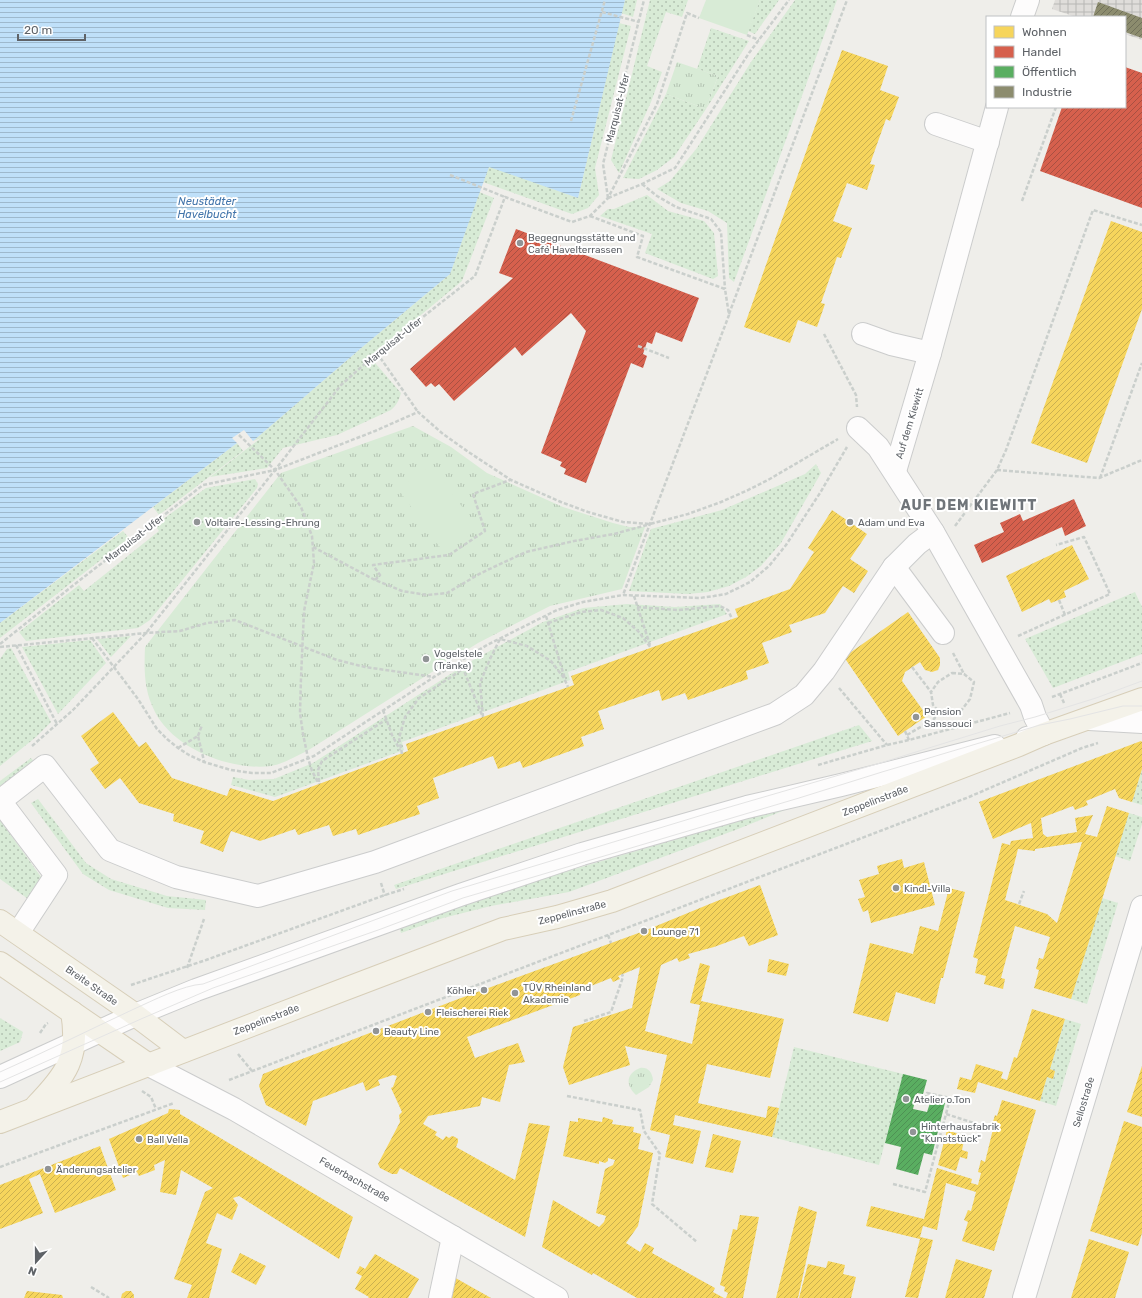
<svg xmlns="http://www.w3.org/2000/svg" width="1142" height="1298" font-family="Rubik,sans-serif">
<defs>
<pattern id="industrial-grid" width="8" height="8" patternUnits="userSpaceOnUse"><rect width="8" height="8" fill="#dfddda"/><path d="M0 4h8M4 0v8" fill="none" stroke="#b8b7b5"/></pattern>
<pattern id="grass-dots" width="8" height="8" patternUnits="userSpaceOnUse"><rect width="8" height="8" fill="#d8ebd6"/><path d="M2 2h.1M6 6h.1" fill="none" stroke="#b2c2b1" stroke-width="1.8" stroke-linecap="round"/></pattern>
<pattern id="park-tufts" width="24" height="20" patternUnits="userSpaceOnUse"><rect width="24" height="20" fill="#d8ebd6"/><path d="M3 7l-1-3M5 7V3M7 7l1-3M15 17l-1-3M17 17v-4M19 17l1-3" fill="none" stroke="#b2c2b1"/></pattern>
<pattern id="water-rules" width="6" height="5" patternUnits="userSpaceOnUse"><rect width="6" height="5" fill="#bfe0f9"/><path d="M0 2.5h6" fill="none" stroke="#9eb9cd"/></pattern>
<pattern id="homes-hatch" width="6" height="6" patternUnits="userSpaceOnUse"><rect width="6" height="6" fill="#f6d55c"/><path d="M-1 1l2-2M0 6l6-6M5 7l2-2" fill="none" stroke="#cab050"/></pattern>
<pattern id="shops-hatch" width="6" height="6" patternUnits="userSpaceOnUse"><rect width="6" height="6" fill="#d6604d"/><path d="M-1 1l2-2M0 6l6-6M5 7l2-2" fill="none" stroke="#a85042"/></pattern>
<pattern id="public-hatch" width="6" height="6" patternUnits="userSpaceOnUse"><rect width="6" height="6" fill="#5aae61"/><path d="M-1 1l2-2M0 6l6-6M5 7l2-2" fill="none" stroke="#4e9154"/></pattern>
<pattern id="industry-hatch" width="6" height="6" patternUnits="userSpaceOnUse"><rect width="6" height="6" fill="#8c8c6e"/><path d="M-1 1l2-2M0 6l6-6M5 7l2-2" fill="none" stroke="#70705a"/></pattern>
</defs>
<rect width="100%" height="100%" fill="#efeeea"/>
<polygon fill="url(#industrial-grid)" points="1055,0 1142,0 1142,40 1125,34 1125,17 1076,17 1052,9"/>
<g fill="url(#grass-dots)">
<polygon points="625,0 637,0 633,17 621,13"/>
<polygon points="650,0 688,0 682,17 666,12 647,66 662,72 651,102 619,173 611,160"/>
<polygon points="760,0 779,0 755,34 748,31"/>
<polygon points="795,0 837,0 734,282 729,278 727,223 708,211 681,203 657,189 670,181 697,148 751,62"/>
<polygon points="619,23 631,26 595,168 599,195 588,208 572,214 483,182 489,166 578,198"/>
<polygon points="711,28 749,41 706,109 674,157 657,170 639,179 623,178 666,94 706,109 718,76 697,69"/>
<path d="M479,192L494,198L462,281L370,357L401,393C399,400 397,405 391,410L337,435L283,448L267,468L210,477L261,438L253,441L360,349L450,274Z"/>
<polygon points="647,195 668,211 704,221 714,233 718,276 713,279 645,253 652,234 600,216 608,209 614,209"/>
<polygon points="237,443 243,451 159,515 153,507"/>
<polygon points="816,464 821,473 781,543 761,566 746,577 729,586 708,592 688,594 629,591 651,529 722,510 805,474"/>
<polygon points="255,479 258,484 257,488 150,620 138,628 26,641 19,632 79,585 84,591 159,531 155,525 206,488"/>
<polygon points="123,531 129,538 0,638 0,623"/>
<polygon points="1135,592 1142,607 1142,654 1053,688 1025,639"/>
<polygon points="627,604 675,607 720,604 727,614 568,672 570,680 402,742 404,750 275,797 231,785 233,777 249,780 274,779 313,763 466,664 543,622 583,608"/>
<polygon points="131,636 111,657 97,639"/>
<polygon points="90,640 106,663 58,714 22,647"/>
<polygon points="11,648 51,722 36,737 0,766 0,659 7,649"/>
<polygon points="859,725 872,741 396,889 394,885"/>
<polygon points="31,758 37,765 0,792 0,781"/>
<polygon points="1142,769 1142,805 1132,802"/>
<polygon points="38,799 86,863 111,879 167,896 206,900 205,910 168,908 109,890 83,874 31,803"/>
<polygon points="807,801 738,829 569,892 491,906 443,918 401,933 399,926 506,889"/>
<polygon points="1129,813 1142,817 1142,824 1130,861 1115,856"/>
<polygon points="0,820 44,881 31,901 0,879"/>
<polygon points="1102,898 1118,903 1087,1004 1071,999"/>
<polygon points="0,1018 23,1032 20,1042 0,1051"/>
<polygon points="1065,1019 1081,1024 1056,1106 1040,1101 1047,1077 1053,1079 1055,1071 1050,1069"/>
<polygon points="794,1047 903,1074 879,1165 772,1137"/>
</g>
<g fill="url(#park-tufts)">
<polygon points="677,62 718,76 706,109 666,94"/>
<path d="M413,426L451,447L487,473L563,507L613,523L629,527H645L622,589L550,606L478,643L307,751C296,756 283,764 271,766C231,771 174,749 155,712C144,691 144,671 145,647L281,473Z"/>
<path d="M640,1068C648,1067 652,1072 653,1080L649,1087L636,1095C626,1086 625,1074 640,1068Z"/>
</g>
<g fill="#d8ebd6">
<polygon points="706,0 760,0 747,35 699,18"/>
<polygon points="432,465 478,529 444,553 398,489"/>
</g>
<polygon fill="url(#water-rules)" points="0,0 625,0 578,198 489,167 450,274 360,349 253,441 244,430 232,438 237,443 0,623"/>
<g fill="url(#homes-hatch)" fill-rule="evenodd">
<polygon points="842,50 888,66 880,90 899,97 890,121 886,119 870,164 875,165 867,190 847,183 833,221 852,228 841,258 837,257 821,303 825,304 817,327 798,320 790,343 744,327"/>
<polygon points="1111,221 1142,232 1142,309 1087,463 1031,443"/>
<polygon points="832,510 867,534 850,559 868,571 854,593 843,586 825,613 789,625 792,632 762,643 769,663 746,671 748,679 688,700 685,693 662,701 659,690 598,711 604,729 581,737 584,746 523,768 520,761 498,769 493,756 433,778 439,798 417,806 420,814 358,835 356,829 333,836 329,825 298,835 295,829 260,841 231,831 223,852 200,843 204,831 173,821 174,814 139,803 120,778 105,789 90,769 99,763 81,736 113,712 139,747 146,742 172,778 227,796 230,788 273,801 408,751 406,744 574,685 571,676 738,617 735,609 790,589 814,552 808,548"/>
<polygon points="1072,545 1089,579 1064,591 1066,597 1051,603 1049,599 1022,612 1006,576"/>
<polygon points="908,612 940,658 940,665 938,670 932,672 925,670 920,662 905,672 902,681 927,716 898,736 844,657"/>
<path d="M1141,741L1142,742V769L1132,802L1119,798L1115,789L1086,801L1088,805L1075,810L1073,806L1041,818L1043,834L1047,837L1077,832L1075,818L1093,815L1085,834L1097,837L1107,806L1129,813L1071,999L1034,988L1039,970L1036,969L1039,958L1043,959L1050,937L1015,926L1001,978L1005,979L1003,989L984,984L986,976L975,973L978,959L973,957L1002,843L1010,845L1011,841L1033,838L1031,823L993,839L979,802ZM1082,842L1057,923L1047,914L1005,900L1018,849L1035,851V849Z"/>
<polygon points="902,859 904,868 924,862 935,905 871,923 868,910 863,912 858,899 865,897 859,880 879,874 877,866"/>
<polygon points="760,885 778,935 749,946 744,936 714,947 688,954 690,958 679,962 677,958 661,965 645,1031 692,1044 700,1005 690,1003 700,963 710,966 701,1001 784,1019 770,1078 707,1064 698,1103 766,1118 768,1106 779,1108 772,1137 675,1115 673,1125 701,1131 693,1164 665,1157 670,1135 650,1130 667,1055 625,1046 630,1065 569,1085 563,1067 573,1027 632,1008 640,967 618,976 620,979 613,982 611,978 581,990 580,995 467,1037 475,1058 518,1043 525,1062 509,1065 500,1102 482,1097 480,1106 428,1116 423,1124 437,1132 435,1135 443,1140 446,1136 449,1138 452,1136 455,1137 458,1139 458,1142 456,1147 515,1180 529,1123 550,1126 525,1237 400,1168 397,1174 392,1174 380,1168 378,1164 400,1122 399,1115 402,1112 391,1088 393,1087 397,1076 393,1075 378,1080 380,1085 366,1091 363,1082 313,1101 306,1126 266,1105 259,1086 263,1074 453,1001 644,931 717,901"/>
<polygon points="949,888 965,892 943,978 941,978 935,1004 920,1000 921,999 896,992 888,1022 853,1013 870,943 913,954 920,926 938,931"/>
<polygon points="769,959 789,964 786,976 767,972"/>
<polygon points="1032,1009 1065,1019 1050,1069 1055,1071 1053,1079 1047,1077 1040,1101 978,1082 975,1093 957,1089 960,1077 971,1080 976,1064 1003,1072 1001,1078 1007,1080 1014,1057 1017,1058"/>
<polygon points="1142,1066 1142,1117 1127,1112"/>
<polygon points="1002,1100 1036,1110 994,1251 962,1241 968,1222 964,1220 968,1210 971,1211 976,1192 946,1183 937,1230 923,1226 920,1237 933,1240 918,1298 905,1297 920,1239 866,1226 871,1206 924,1219 937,1168 972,1179 971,1183 978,1185 981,1173 978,1172 981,1160 985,1162 994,1125 992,1125 995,1115 997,1116"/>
<polygon points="169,1109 180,1110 180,1114 353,1217 339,1259 239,1196 233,1198 238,1205 232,1220 217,1213 206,1243 222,1249 209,1298 187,1298 192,1285 174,1279 205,1192 213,1188 181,1170 176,1195 160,1192 165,1160 154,1165 155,1170 139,1176 137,1172 123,1178 109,1139 168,1113"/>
<polygon points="603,1117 613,1120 612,1124 634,1127 633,1132 641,1134 638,1149 653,1153 638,1226 626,1243 640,1252 645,1243 654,1248 652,1253 715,1288 713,1292 724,1298 637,1298 593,1273 592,1275 542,1247 553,1200 599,1227 604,1222 606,1216 596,1213 605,1169 613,1165 615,1160 608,1158 608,1161 605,1163 599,1161 599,1164 563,1156 570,1121 578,1122 578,1118 602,1122"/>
<polygon points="1124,1121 1142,1127 1142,1233 1138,1246 1090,1231"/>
<polygon points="947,1130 965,1136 962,1150 968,1152 967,1159 960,1157 956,1171 938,1165"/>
<polygon points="713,1134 741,1141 733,1173 705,1167"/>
<polygon points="100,1146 116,1190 55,1213 40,1174 29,1179 43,1213 0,1229 0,1185"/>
<polygon points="799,1206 817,1212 798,1298 776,1298"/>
<polygon points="740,1215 759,1217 743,1298 726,1298 728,1293 724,1291 725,1287 720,1285 733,1229 737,1230"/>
<polygon points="1089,1239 1129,1252 1115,1298 1071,1298"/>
<polygon points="240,1253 266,1266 256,1285 231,1272"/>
<polygon points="375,1254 419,1279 408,1298 368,1298 369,1297 355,1289 362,1276 356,1273 360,1266 365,1269"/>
<polygon points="956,1259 992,1270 984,1298 945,1298"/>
<polygon points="828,1261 845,1265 843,1274 856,1277 851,1298 799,1298 808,1264 826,1268"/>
<polygon points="452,1276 491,1298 450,1298"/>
<polygon points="27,1291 62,1295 63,1298 24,1298"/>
<polygon points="126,1291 131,1291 134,1295 134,1298 121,1298 122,1294"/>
</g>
<g fill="url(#shops-hatch)">
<polygon points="1125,67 1142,73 1142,208 1040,171 1062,107 1125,107"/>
<polygon points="516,229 699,298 682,342 656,332 652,344 647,342 643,354 647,356 643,368 631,363 586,483 564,474 566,469 560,466 562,462 541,453 586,331 571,313 522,356 515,347 454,401 439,384 435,387 431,383 426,387 410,369 513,278 499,273"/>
<polygon points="1074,499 1086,526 1065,536 1062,527 982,563 974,545 1004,532 1000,523 1020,514 1023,521"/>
</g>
<polygon fill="url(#public-hatch)" points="903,1074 927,1080 923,1094 917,1093 913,1109 927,1112 931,1100 945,1103 932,1155 924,1153 918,1175 896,1169 901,1147 885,1143"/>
<polygon fill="url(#industry-hatch)" points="1098,2 1142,18 1142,38 1125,32 1125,17 1093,17"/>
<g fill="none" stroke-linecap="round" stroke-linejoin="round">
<defs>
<g id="minor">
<polyline points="1022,17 1028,0"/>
<polyline points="936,124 988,142"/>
<polyline points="863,334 891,344 930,353"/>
<polyline points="858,428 878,447 933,532 1031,705 1035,717 1044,734 1027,738"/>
<polyline points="895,471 930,353 997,107"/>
<polyline points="894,567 943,633"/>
<polyline points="1089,719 1142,722"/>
<polyline points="0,801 45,766 110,850 176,877 258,896 375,862 775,714 804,695 824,671 894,567 917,544 933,532"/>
<polyline points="0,801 56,875 18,933"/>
<polyline points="149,1065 234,1109 557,1298"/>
<polyline points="0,1077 135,1015 196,990 460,895 582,854 747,807 841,785 995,746"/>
<polyline points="440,1298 453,1237"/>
<polyline points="1024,1298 1142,907"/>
</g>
<g id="major">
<polyline points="0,921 130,1011 183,1051"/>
<polyline points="0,963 149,1065"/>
<path d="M36,1106C66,1075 80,1057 72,1012"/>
<polyline points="0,1122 340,991 503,929 557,917 612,901 1019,745 1044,734 1142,699"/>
</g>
</defs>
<use href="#minor" stroke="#cbcccc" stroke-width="24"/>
<use href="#major" stroke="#d7ceb8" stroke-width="24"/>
<g stroke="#cacfcc" stroke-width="2.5" stroke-dasharray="4 2" stroke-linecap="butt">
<polyline points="602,12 639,22"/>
<polyline points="747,35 759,40"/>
<polyline points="571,121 605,0"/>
<polyline points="450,175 505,197"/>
<polyline points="642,184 657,196 676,207 711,219 721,232 725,289"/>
<polyline points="608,198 642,184 675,168 749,53 789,0"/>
<polyline points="608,198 603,164 644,0"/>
<polyline points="1022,201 1056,107"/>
<polyline points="590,216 643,236 637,257 725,289 729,315 623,595"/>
<polyline points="729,314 847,0"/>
<polyline points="824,334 856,395 857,407"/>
<polyline points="638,346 669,358"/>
<polyline points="377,353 418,412"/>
<polyline points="239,435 275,470 301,507 312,536 314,563 304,611 301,678 300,713 303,734 308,758 312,771 319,784"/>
<polyline points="997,470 1099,478 1142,460"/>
<polyline points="1100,478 1142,363"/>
<polyline points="955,526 997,470 1006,450 1093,210 1142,225"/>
<polyline points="313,547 375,580 402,591 427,595 447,593 481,573 526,552 574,541 614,534 647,525"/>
<polyline points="375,580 380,575 373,565 449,555 485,531 473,494 510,480"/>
<polyline points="634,596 650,645"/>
<polyline points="1059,600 1065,615"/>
<polyline points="637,607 678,610 720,606 728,610 732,619"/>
<polyline points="546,616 565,679"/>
<polyline points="548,623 581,612 601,610 623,618 638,631 651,648"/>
<polyline points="1018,636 1110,594 1084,537 1056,545"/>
<polyline points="92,638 138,699 157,729 167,739 178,748 189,755 204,762 231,770 252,773 271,773 314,756 434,677 487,645 557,610 583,602 623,595 700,598 714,596 726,594 750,582 769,566 786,545 820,493 847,447"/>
<polyline points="0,644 71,587 203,485 275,470 341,385 377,353 475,276 505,197 572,222 590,216 608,198 657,104 687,13 699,18"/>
<polyline points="16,645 57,724"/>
<polyline points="0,647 146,633 180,631 207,623 235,620 337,660 365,667 434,677"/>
<polyline points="953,653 964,674"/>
<polyline points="460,661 482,715"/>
<polyline points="912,667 931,692"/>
<polygon points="952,673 964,674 974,682 970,699 960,712 943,716 933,705 931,692 938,682"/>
<polyline points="839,688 887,745"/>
<polyline points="1060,694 1064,703"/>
<polyline points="1052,697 1142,663"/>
<polyline points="383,710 392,735 400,750"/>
<polyline points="483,717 480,683 490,659 500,639 527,646 551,661 564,678 568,687"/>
<polyline points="905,731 909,740"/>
<polyline points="907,735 934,719 939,711"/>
<polyline points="198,736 202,725"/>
<polyline points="32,746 73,710 146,633 275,470 375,431 418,412 443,434 470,453 511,480 561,502 588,512 623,522 650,524 688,514 721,502 746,491 768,480 838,439"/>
<polyline points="178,748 198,736 204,761"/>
<polyline points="402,754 399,738 405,717 419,698 463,669"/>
<polyline points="818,765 887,745 909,740 1010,713"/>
<polyline points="319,782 318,770 322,761 387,719"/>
<polyline points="381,883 385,896"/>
<polyline points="1019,904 1024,891"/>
<polyline points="608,935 611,943"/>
<polyline points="187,968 204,919"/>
<polyline points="131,985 206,960 385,895 404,889"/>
<polyline points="584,1021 611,1012 623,977 622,974"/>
<polyline points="40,1033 46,1024 48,1023"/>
<polyline points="238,1054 252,1071"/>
<polyline points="229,1080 969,797 1082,748 1098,743"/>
<polyline points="142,1091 151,1097 156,1109"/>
<polyline points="567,1096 640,1110 644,1131 660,1154 652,1204 697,1242"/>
<polyline points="924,1105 927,1093 950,1098 946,1114"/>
<polyline points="0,1167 174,1103"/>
<polyline points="893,1184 925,1192 946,1114 974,1123"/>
<polyline points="91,1287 109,1298"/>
</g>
<use href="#minor" stroke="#fdfcfc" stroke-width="22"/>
<use href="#major" stroke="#f4f2e9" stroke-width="22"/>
<g stroke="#e4e4e4" stroke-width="1">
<path d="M0,1072C45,1052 89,1030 134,1009C152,1001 183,985 203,984L452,891L709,813L877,764L1000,726L1035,717L1096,698L1142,681"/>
<polyline points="0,1082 141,1019 213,988 381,929 463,898 799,798 882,772 1040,725 1070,719 1123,706 1142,706"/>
</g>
</g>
<g fill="#919496" stroke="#fff" stroke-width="1.5">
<circle cx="520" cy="243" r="4"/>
<circle cx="197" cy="522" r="4"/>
<circle cx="850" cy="522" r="4"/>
<circle cx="426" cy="659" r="4"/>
<circle cx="916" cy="717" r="4"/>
<circle cx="896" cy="888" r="4"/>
<circle cx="644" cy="931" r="4"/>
<circle cx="484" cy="990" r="4"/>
<circle cx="515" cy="993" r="4"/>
<circle cx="428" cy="1012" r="4"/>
<circle cx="376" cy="1031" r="4"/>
<circle cx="906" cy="1099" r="4"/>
<circle cx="913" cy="1132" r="4"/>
<circle cx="139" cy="1139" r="4"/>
<circle cx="48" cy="1169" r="4"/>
</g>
<g text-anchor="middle" stroke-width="4" stroke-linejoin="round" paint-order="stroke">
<g font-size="10" fill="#5f6368" stroke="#fff">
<text transform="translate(617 108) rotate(-76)" y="4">Marquisat-Ufer</text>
<text transform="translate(393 341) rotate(-39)" y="4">Marquisat-Ufer</text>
<text transform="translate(909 423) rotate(-73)" y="4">Auf dem Kiewitt</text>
<text transform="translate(134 538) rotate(-38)" y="4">Marquisat-Ufer</text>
<text transform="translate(875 800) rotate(-21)" y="4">Zeppelinstraße</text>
<text transform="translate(572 912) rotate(-15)" y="4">Zeppelinstraße</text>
<text transform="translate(92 985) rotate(35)" y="4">Breite Straße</text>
<text transform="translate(266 1019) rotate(-21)" y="4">Zeppelinstraße</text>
<text transform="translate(1083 1102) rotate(-73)" y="4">Sellostraße</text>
<text transform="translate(355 1179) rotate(30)" y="4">Feuerbachstraße</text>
</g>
<g font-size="10" fill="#5f6368" stroke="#fff" text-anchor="start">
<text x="528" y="241">Begegnungsstätte und<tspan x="528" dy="12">Café Havelterrassen</tspan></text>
<text x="205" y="526">Voltaire-Lessing-Ehrung</text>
<text x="858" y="526">Adam und Eva</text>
<text x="434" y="657">Vogelstele<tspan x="434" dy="12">(Tränke)</tspan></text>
<text x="924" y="715">Pension<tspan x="924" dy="12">Sanssouci</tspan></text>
<text x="904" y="892">Kindl-Villa</text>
<text x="652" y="935">Lounge 71</text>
<text x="523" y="991">TÜV Rheinland<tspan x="523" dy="12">Akademie</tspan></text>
<text x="476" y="994" text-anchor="end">Köhler</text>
<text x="436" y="1016">Fleischerei Riek</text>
<text x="384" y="1035">Beauty Line</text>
<text x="914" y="1103">Atelier o.Ton</text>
<text x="921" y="1130">Hinterhausfabrik<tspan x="921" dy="12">"Kunststück"</tspan></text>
<text x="147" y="1143">Ball Vella</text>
<text x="56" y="1173">Änderungsatelier</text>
</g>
<g font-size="11" font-style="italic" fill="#4174aa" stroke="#fff">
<text x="207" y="205">Neustädter<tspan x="207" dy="13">Havelbucht</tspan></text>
</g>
<g font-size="14" font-weight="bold" letter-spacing="1" fill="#70757a" stroke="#fff">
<text x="969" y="510">AUF DEM KIEWITT</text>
</g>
</g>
<rect x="986" y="16" width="140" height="92" fill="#ffffff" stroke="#bfc1c3"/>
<rect x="994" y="26" width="20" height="12" fill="#f6d55c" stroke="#bfc1c3"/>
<text x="1022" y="36" font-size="12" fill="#5f6368">Wohnen</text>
<rect x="994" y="46" width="20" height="12" fill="#d6604d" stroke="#bfc1c3"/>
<text x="1022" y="56" font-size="12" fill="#5f6368">Handel</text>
<rect x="994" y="66" width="20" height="12" fill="#5aae61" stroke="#bfc1c3"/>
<text x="1022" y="76" font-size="12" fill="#5f6368">Öffentlich</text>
<rect x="994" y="86" width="20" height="12" fill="#8c8c6e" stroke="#bfc1c3"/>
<text x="1022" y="96" font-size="12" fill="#5f6368">Industrie</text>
<g transform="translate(36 1262) rotate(201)" stroke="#ffffff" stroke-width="3" paint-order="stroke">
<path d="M0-3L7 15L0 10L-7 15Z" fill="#5f6368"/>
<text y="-6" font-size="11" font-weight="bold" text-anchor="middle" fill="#5f6368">N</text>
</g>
<path d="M18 34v6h67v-6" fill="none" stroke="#5f6368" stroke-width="2"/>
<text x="24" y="34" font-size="12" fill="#5f6368" stroke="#ffffff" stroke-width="3" paint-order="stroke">20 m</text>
</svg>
